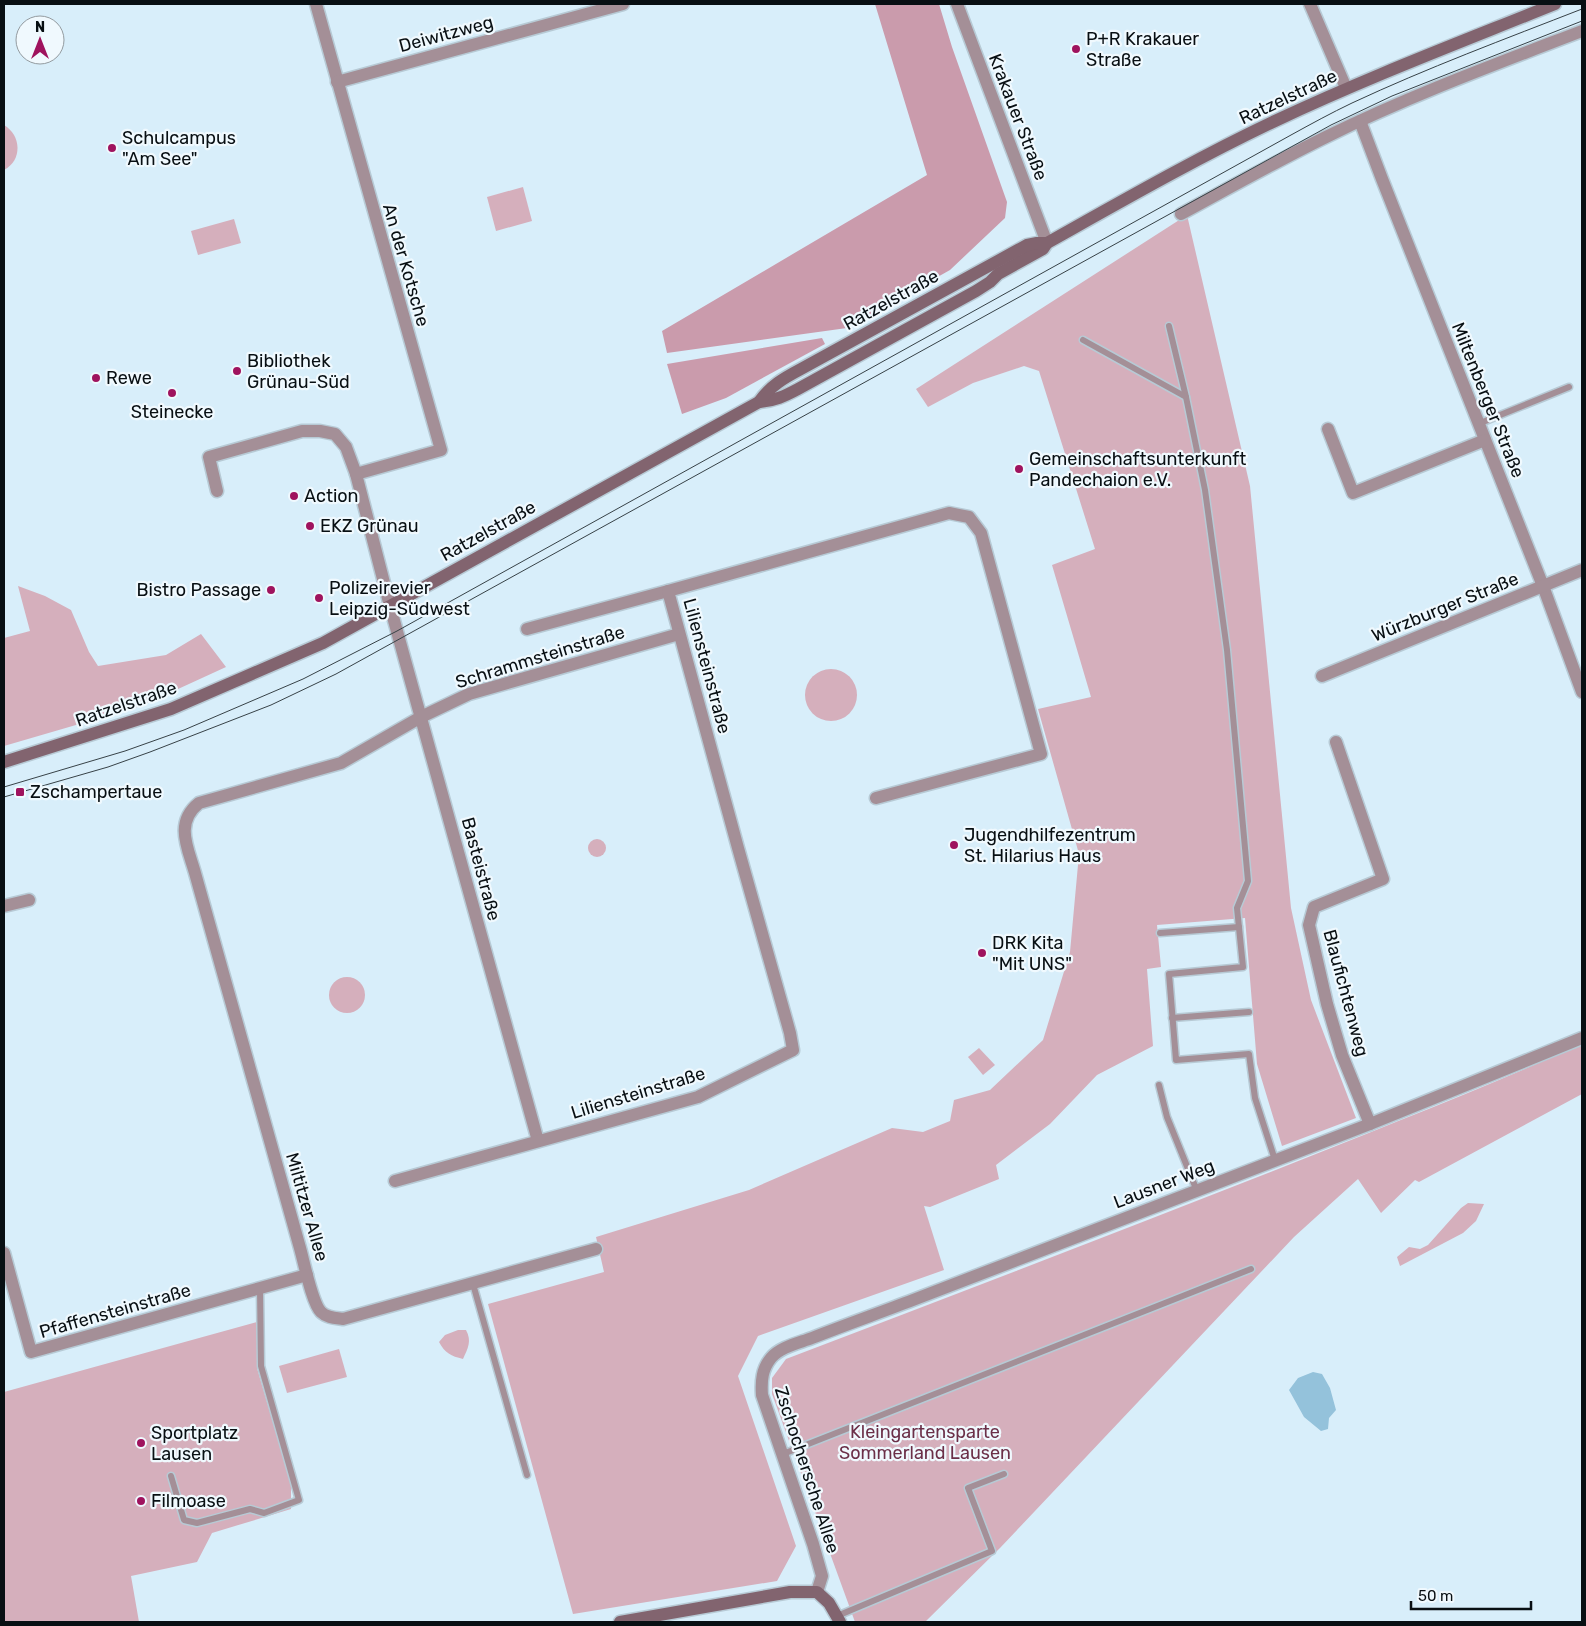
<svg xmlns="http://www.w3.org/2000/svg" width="1586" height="1626" font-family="Rubik,sans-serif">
<rect width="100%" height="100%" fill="#d8eefa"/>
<g fill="#d5afbc">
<path d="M4,125C21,135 23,160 4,170Z"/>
<polygon points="523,187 532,221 496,231 487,197"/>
<polygon points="1187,215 1250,486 1291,908 1311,1000 1356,1118 1282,1146 1257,1064 1245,918 1157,925 1161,967 1147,969 1153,1046 1097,1075 1050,1124 996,1165 999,1179 930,1207 924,1206 944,1270 758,1336 738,1376 796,1546 777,1581 573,1614 488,1304 604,1272 596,1237 749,1190 892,1128 923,1132 950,1121 954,1100 990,1090 1043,1040 1070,952 1079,854 1038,709 1091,697 1052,565 1095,549 1039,371 1024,366 973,383 928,407 916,389"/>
<polygon points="234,219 241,243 198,255 191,231"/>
<polygon points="18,586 45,596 71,610 89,652 98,666 166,655 201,634 226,667 141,706 4,746 4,638 30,631"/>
<circle cx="831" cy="695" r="26"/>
<circle cx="597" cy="848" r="9"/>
<circle cx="347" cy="995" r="18"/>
<path d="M1582,1044V1094L1419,1182L1415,1180L1381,1213L1358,1179L1294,1237L1000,1548L925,1622H855L772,1394V1378L786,1359C947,1298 1107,1236 1268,1173C1373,1131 1479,1090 1582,1044Z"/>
<polygon points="979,1048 995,1065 983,1075 968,1057"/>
<polygon points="1468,1203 1484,1204 1476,1221 1463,1233 1400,1266 1397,1257 1409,1247 1420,1249 1428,1245 1461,1208"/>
<polygon points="257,1322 257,1368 291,1484 291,1509 212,1533 197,1562 131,1576 139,1622 4,1622 4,1392"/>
<path d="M458,1330H466C472,1341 468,1348 463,1359C451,1356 445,1353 439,1342L445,1335Z"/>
<polygon points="339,1349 347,1377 287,1393 279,1366"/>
</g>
<g fill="#ca9bac">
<polygon points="875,4 939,4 952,47 1007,202 1005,218 950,270 847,328 667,353 662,331 927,175"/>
<polygon points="822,338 825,344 726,398 682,414 667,364"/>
</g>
<polygon fill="#94c2db" points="1313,1372 1322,1374 1330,1388 1336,1410 1329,1418 1328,1429 1321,1431 1304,1417 1289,1390 1298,1378"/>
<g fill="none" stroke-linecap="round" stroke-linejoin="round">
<defs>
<g id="lane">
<polyline points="1169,326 1186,397"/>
<polyline points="1083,340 1186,397 1205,490 1227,650 1248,881 1237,908 1243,967 1169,974 1176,1060 1249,1054 1255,1098 1275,1160"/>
<polyline points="1478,424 1569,387"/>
<polyline points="1160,933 1239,927"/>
<polyline points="1172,1018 1249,1012"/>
<polyline points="1159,1085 1167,1117 1197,1191"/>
<polyline points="473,1284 527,1475"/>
<polyline points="783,1454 1251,1269"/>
<polyline points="171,1476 184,1520 197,1523 250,1509 264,1513 299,1500 261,1366 260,1289"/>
<polyline points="837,1616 992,1551 968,1488 1004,1474"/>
</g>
<g id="street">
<polyline points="316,4 441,450 356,474 390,606 538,1141"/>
<polyline points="957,4 1047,243"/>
<polyline points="1310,4 1346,88"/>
<polyline points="337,82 623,4"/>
<polyline points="1360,121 1382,179 1543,586 1582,692"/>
<path d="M1181,214C1229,188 1277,161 1326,137C1409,96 1496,64 1582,31"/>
<polyline points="1328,429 1353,493 1485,440"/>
<polyline points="217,491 209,457 302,431 320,431 335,434 346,447 356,474"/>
<polyline points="527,629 668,591"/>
<polyline points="1322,676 1582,570"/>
<polyline points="1336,742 1383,879 1314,907 1309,925 1327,1004 1342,1055 1370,1124"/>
<polyline points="4,906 29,900"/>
<polyline points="395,1181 698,1097 793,1050 790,1033 738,848 668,591 949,513 969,517 981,533 1041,754 876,798"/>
<path d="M596,1249L343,1319C336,1318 327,1318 321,1312C312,1303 304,1262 300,1248L195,873C188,848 174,823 199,803L341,763L421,717L469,694L679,634"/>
<polyline points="4,1253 31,1352 307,1275"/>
<path d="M817,1592L822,1576L813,1544L762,1395C761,1381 762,1369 771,1358C780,1347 799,1343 812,1338C845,1325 879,1313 913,1300L1370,1124L1582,1038"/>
</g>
<g id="secondary">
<path d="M759,402C774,401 785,396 798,389L976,291L990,282L998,274L1043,249L1047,243C1122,201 1197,158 1275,121C1366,78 1461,42 1555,4"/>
<path d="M4,762L171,709L323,643L759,402C770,386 784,378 801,369L1027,245L1037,243H1047"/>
<polyline points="620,1622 790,1592 817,1592 829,1603 840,1622"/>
</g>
</defs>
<use href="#lane" stroke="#b7cad5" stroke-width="9"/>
<use href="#street" stroke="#b7cad5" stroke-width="15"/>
<use href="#secondary" stroke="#b7cad5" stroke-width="15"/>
<use href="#lane" stroke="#a48f97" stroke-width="6"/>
<use href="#street" stroke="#a48f97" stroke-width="12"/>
<use href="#secondary" stroke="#82646f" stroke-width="12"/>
<g stroke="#374247" stroke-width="1">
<path d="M4,787L125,751L184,730L303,679L397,631L1291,135C1311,124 1331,113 1352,103C1427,68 1505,39 1582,9"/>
<polyline points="4,797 108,767 150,752 271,705 336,674 1331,125 1392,96 1582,21"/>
</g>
</g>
<g fill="#9f135e" stroke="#f0f9fe" stroke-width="2">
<circle cx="1076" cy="49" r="5"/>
<circle cx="112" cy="148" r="5"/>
<circle cx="237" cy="371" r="5"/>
<circle cx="96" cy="378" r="5"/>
<circle cx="172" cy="393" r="5"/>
<circle cx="1019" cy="469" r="5"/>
<circle cx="294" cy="496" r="5"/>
<circle cx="310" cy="526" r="5"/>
<circle cx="271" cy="590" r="5"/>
<circle cx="319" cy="598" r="5"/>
<rect x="15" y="787" width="10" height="10" rx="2.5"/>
<circle cx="954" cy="845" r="5"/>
<circle cx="982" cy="953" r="5"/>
<circle cx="141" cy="1443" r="5"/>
<circle cx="141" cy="1501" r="5"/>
</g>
<g text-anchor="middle" stroke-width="4.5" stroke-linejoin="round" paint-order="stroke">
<g font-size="18" fill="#080f13" stroke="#f0f9fe">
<text transform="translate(446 34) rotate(-15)" y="6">Deiwitzweg</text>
<text transform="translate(1288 97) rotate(-25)" y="6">Ratzelstraße</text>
<text transform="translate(1018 117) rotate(69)" y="6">Krakauer Straße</text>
<text transform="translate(406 265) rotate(74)" y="6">An der Kotsche</text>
<text transform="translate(891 300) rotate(-29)" y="6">Ratzelstraße</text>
<text transform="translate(1488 400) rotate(68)" y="6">Miltenberger Straße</text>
<text transform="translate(488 531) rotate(-29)" y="6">Ratzelstraße</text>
<text transform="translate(1445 607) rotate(-22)" y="6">Würzburger Straße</text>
<text transform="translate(540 657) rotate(-17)" y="6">Schrammsteinstraße</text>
<text transform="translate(707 666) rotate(75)" y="6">Liliensteinstraße</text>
<text transform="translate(126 704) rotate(-19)" y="6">Ratzelstraße</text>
<text transform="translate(481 869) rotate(75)" y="6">Basteistraße</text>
<text transform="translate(1346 993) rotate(75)" y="6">Blaufichtenweg</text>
<text transform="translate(638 1093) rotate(-17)" y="6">Liliensteinstraße</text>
<text transform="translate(1164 1184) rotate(-21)" y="6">Lausner Weg</text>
<text transform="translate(307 1207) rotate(74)" y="6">Miltitzer Allee</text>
<text transform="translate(115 1311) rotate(-16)" y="6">Pfaffensteinstraße</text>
<text transform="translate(807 1470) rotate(72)" y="6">Zschochersche Allee</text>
</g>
<g font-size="18" fill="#080f13" stroke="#f0f9fe" text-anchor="start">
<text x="1086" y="45">P+R Krakauer<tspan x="1086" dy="21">Straße</tspan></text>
<text x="122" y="144">Schulcampus<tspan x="122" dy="21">"Am See"</tspan></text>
<text x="247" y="367">Bibliothek<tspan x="247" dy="21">Grünau-Süd</tspan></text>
<text x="106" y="384">Rewe</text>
<text x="172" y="418" text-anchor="middle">Steinecke</text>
<text x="1029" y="465">Gemeinschaftsunterkunft<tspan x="1029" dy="21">Pandechaion e.V.</tspan></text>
<text x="304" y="502">Action</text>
<text x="320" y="532">EKZ Grünau</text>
<text x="329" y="594">Polizeirevier<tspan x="329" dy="21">Leipzig-Südwest</tspan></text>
<text x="261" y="596" text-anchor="end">Bistro Passage</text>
<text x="30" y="798">Zschampertaue</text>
<text x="964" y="841">Jugendhilfezentrum<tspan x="964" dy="21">St. Hilarius Haus</tspan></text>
<text x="992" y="949">DRK Kita<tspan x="992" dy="21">"Mit UNS"</tspan></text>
<text x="151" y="1439">Sportplatz<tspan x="151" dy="21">Lausen</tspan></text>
<text x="151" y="1507">Filmoase</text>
</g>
<g font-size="18" fill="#6b2f48" stroke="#f0f9fe">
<text x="925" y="1438">Kleingartensparte<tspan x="925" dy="21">Sommerland Lausen</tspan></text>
</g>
</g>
<rect width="1586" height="1626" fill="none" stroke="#080f13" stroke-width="10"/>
<g transform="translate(40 40)"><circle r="24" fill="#f0f9fe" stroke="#939ba0"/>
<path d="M0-4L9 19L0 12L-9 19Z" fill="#9f135e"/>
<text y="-8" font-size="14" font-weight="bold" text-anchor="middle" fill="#080f13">N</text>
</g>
<path d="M1411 1601v8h120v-8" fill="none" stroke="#080f13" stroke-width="2.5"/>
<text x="1418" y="1601" font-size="15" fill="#080f13" stroke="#f0f9fe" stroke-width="4" paint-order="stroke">50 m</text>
</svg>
